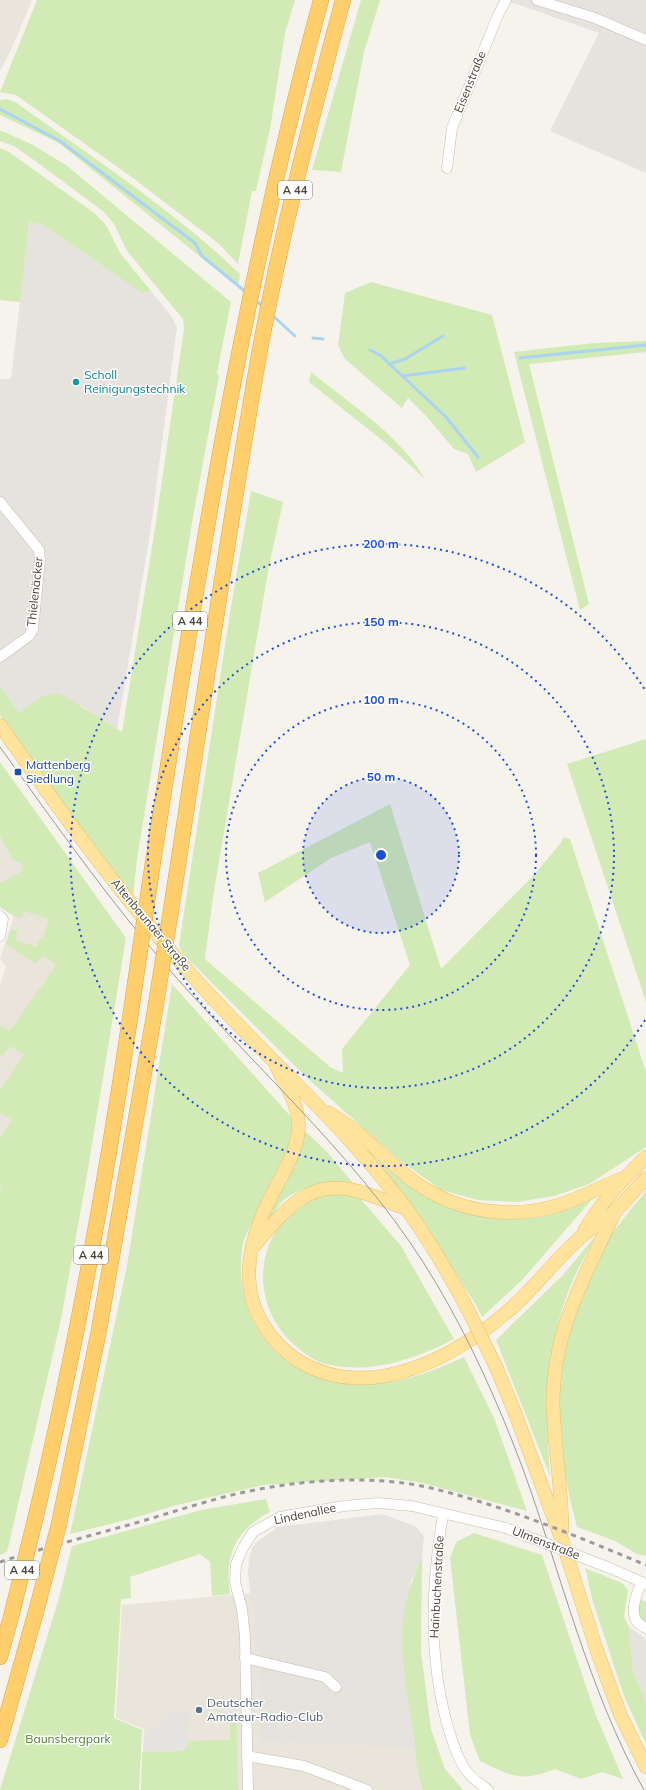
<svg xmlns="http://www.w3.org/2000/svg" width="646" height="1790" font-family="Mulish,sans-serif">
<rect width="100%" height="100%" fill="#f6f3ec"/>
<g fill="#eae5da">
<polygon points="0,0 32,0 14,43 0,72"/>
<polygon points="0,778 95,917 0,1218 0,985 6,966 0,959 14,916 0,907"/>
<polygon points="251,1593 258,1650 259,1742 416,1749 418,1778 423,1790 141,1790 144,1729 116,1718 122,1605"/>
</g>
<g fill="#e6e2dd">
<polygon points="505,0 646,0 646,173 550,131 599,33"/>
<polygon points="29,222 43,225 142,293 151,291 172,317 177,327 150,534 117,730 83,707 41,697 19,713 0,686 0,379 11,379"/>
<polygon points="383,1514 415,1526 424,1536 422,1556 411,1581 403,1665 416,1749 259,1742 258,1653 248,1574 249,1558 252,1548 258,1541 278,1527"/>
<polygon points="629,1627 646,1639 646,1702 633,1671"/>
</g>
<g fill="#d2eab5">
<polygon points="37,0 295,0 285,33 270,129 256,191 252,191 238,264 218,243 133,178 16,95 0,92"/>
<polygon points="361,0 380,0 364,52 341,172 312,170"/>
<path d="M7,99L15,102C92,157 172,209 240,274L238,287L59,143L0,115V100Z"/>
<polygon points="0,130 33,145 66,165 231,302 217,373 219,376 193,517 137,859 133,897 96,850 0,715 0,686 19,713 41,697 59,693 122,732 154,535 184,329 183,319 127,251 114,224 104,212 34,160 14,146 0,141"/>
<polygon points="0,148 9,152 94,213 106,225 120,253 151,291 142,293 43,225 29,222 20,302 0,300"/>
<polygon points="371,282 492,315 525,442 476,472 468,454 454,449 427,417 408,398 402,408 345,359 338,345 345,293"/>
<polygon points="646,341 646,352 529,364 589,604 580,610 514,352 594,343"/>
<path d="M311,372C351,405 399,434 425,479L387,444L309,382Z"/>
<polygon points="251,491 283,502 269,566 213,897 205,959 330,1067 343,1073 342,1049 410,965 370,842 331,858 265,902 258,873 390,804 441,969 533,876 560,844 564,837 570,839 646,1072 646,1147 589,1184 554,1196 517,1202 478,1200 441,1190 398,1159 306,1077 182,953 179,945 230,613"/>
<polygon points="646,739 646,1002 567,764"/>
<polygon points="0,762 126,938 86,1181 61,1319 7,1552 0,1555 0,1190 2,1187 0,1186 0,1138 12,1120 0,1112 0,1091 24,1055 10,1046 3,1056 0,1054 0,1025 10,1031 56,965 43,955 36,964 6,944 11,930 18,931 15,940 37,947 40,938 43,939 49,919 24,911 22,918 14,916 0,907 0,883 24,870 21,864 13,860 0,836"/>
<path d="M172,984L292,1118C292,1124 294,1132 292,1139C290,1147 284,1156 281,1163C271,1182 262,1202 253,1221C249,1229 243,1239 242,1249C233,1324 281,1381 357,1384C394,1386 432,1372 464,1357L494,1418L527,1511L422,1483L386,1477L264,1485L177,1505L130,1519L70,1534L127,1266Z"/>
<path d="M304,1130L328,1153L354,1184C331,1181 305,1184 285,1199C278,1205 272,1216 266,1224L272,1205Z"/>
<path d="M377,1159C426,1199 473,1225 539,1217C557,1214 577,1204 594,1197L522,1280L482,1317L476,1305L432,1236Z"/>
<path d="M646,1191V1556L637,1554L613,1540L577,1527C561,1468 553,1403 566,1342C570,1323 578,1305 585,1288C589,1278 593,1267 598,1257C610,1233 629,1212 646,1191Z"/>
<path d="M336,1193L359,1197L401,1246L454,1339C416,1359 369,1375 326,1364C316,1362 305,1354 297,1347C246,1306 253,1225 315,1197C321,1195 330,1194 336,1193Z"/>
<path d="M597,1234C589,1249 580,1264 573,1280C545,1345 545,1406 550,1476L496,1340L563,1275Z"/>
<path d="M266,1499L270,1512C235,1530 224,1556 230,1594L212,1596L210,1562L200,1554L130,1577L131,1598L121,1599L114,1718L142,1730L139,1790H0L59,1598L72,1546L201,1510Z"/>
<path d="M474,1533L542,1555L595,1713L623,1779L602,1772L581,1779L555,1769C520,1783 512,1776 480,1761L470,1735L450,1558L456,1542Z"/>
<path d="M422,1556L421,1651L431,1729L445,1769L463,1790H423C415,1773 417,1755 414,1736C409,1702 398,1654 403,1621C406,1598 413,1577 422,1556Z"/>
<polygon points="585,1568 622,1583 628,1590 624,1617 629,1627 633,1671 646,1702 646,1744 624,1696 593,1602"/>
<path d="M642,1599L644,1602L646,1600V1622C637,1617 636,1607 642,1599Z"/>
<polygon points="230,1723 237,1723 238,1790 141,1790 142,1752 184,1751 189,1741 230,1740"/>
</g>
<polygon fill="#e5e3e0" points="173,1711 190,1711 190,1724 188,1724 188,1740 184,1751 145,1752 144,1737"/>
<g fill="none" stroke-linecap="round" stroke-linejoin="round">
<g stroke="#a9d4f2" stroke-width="3">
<polyline points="0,109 60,141 195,243 202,256 247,293"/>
<polyline points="254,299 264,307"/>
<polyline points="272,315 295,336"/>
<polyline points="313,338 323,339"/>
<polyline points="370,350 380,355 446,417 478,457"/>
<polyline points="520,358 646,345"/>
<polyline points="389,364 405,359 443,336"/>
<polyline points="402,376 465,368"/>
</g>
<defs>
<g id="minor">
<polyline points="537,0 595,18 646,40"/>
<polyline points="447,168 452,128 498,15 506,0"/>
<polyline points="0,502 39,550 40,561 33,629 29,636 0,657"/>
<polyline points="0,916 3,919 0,936"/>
<path d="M443,1515C431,1584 428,1658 448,1727C453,1743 458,1761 469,1774C474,1780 482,1785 488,1790"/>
<polyline points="610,1568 646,1584"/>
<path d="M641,1582C636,1597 625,1620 646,1628"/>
<polyline points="245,1658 325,1677 336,1687"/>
<polyline points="247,1756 304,1766 367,1790"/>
<polyline points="248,1790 245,1637 242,1609 235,1582 236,1564 243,1548 253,1532 280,1517 344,1506 378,1503 412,1506 506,1528"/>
</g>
<g id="major">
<path d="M0,725C64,817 130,908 206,991C269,1059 338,1121 396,1195C424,1231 447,1270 468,1310"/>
<path d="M275,1063C283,1082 295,1097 298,1118C303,1151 273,1186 262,1216C254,1235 248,1257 249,1278C250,1312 270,1342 297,1360C371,1406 460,1355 516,1304C539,1282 558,1257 582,1236C592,1227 605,1220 615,1211C626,1201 636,1189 646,1178"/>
<path d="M329,1113C363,1132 387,1163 419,1185C462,1214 517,1220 565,1203C585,1196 604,1185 624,1178"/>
<path d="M585,1230C600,1203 624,1178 646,1157"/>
<path d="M255,1245C280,1215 305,1182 348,1189C368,1192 387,1202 407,1209"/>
<polyline points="497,1369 515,1413 562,1540 597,1651 620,1714 646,1767"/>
<path d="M562,1530C562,1488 554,1446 553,1403C553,1331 584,1277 614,1214"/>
</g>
<g id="highway">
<path d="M150,882C195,586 242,290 321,0"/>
<path d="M171,910C199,730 225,551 256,372C278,246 310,123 343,0"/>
<path d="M34,1524C77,1346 109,1165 135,984"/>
<polyline points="59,1524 99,1330 155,1010"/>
<polyline points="0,1657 11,1617"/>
<polyline points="0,1740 37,1608"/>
</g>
</defs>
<use href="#minor" stroke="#c2bbae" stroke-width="11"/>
<use href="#major" stroke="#e6c16a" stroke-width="14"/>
<use href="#highway" stroke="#e0a43c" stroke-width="16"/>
<use href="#minor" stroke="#fff" stroke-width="10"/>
<use href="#major" stroke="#ffe39c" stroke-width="13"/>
<use href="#highway" stroke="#ffcf6e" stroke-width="15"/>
<path stroke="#9a9a9a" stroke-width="1" d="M0,747C56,825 111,903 174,975C263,1076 367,1166 436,1283C471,1342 499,1405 523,1469C562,1577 588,1689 644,1790"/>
<path stroke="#9a9a9a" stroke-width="3" stroke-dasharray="5 5" stroke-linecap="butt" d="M0,1562C46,1547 93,1535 139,1522C173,1512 206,1501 240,1493C299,1480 371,1474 431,1488C505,1506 576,1536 646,1565"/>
<defs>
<polyline id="minor-bridge" points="506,1528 610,1568"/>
<polyline id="major-bridge" points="468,1310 497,1369"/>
<g id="highway-bridge">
<polyline points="135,984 150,882"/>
<polyline points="155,1010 171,910"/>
<polyline points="37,1608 59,1524"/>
<polyline points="11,1617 34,1524"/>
</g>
</defs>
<use href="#minor-bridge" stroke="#c2bbae" stroke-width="11" stroke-linecap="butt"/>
<use href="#major-bridge" stroke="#e6c16a" stroke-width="14" stroke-linecap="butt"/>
<use href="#highway-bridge" stroke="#e0a43c" stroke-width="16" stroke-linecap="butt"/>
<use href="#minor-bridge" stroke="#fff" stroke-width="10"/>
<use href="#major-bridge" stroke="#ffe39c" stroke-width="13"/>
<use href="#highway-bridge" stroke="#ffcf6e" stroke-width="15"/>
</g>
<circle cx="381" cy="855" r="78" fill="#1d4ed8" fill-opacity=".12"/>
<g fill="none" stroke="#1d4ed8" stroke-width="2" stroke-dasharray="2 4">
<circle cx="381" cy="855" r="78"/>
<circle cx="381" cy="855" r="155"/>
<circle cx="381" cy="855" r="233"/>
<path d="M645 1020A311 311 0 1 1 645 690"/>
</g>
<circle fill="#0f9aa8" stroke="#fff" stroke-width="1.5" cx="76" cy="382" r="4"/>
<rect fill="#1a4fb4" stroke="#fff" stroke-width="1.5" x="14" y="768" width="8" height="8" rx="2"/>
<circle fill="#5c6f8a" stroke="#fff" stroke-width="1.5" cx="199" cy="1710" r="4"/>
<g text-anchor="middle" stroke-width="3" stroke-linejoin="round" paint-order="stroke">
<g fill="#fff" stroke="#817c74" stroke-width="1">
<rect x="278" y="181" width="34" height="18" rx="3"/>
<rect x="173" y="612" width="34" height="18" rx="3"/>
<rect x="74" y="1246" width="34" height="18" rx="3"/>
<rect x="5" y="1561" width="34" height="18" rx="3"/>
</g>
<g font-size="11" font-weight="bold" fill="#4b4439">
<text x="295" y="194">A 44</text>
<text x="190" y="625">A 44</text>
<text x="91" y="1259">A 44</text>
<text x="22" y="1574">A 44</text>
</g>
<g font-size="12" fill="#4b4439" stroke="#fff">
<text transform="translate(470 82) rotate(-68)" y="4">Eisenstraße</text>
<text transform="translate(35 592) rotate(-84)" y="4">Thielenäcker</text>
<text transform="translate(151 925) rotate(50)" y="4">Altenbaunaer Straße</text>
<text transform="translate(305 1514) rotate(-12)" y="4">Lindenallee</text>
<text transform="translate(546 1543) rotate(21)" y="4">Ulmenstraße</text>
<text transform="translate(437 1587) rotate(-87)" y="4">Hainbuchenstraße</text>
</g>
<g font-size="12" fill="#0d838f" stroke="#fff" text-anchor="start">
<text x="84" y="379">Scholl<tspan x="84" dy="14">Reinigungstechnik</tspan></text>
</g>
<g font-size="12" fill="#164399" stroke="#fff" text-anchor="start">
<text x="26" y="769">Mattenberg<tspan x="26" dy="14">Siedlung</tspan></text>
</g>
<g font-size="12" fill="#4e5e75" stroke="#fff" text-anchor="start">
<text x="207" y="1707">Deutscher<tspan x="207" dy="14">Amateur-Radio-Club</tspan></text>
</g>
<g font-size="12" fill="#4a7f2a" stroke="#fff">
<text x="68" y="1743">Baunsbergpark</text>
</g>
</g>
<circle cx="381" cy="855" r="6" fill="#1d4ed8" stroke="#fff" stroke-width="2"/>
<g font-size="12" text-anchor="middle" font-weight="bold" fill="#1d4ed8" stroke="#fff" stroke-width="3" stroke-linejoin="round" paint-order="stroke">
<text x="381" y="548">200 m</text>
<text x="381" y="626">150 m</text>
<text x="381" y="704">100 m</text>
<text x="381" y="781">50 m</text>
</g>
</svg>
